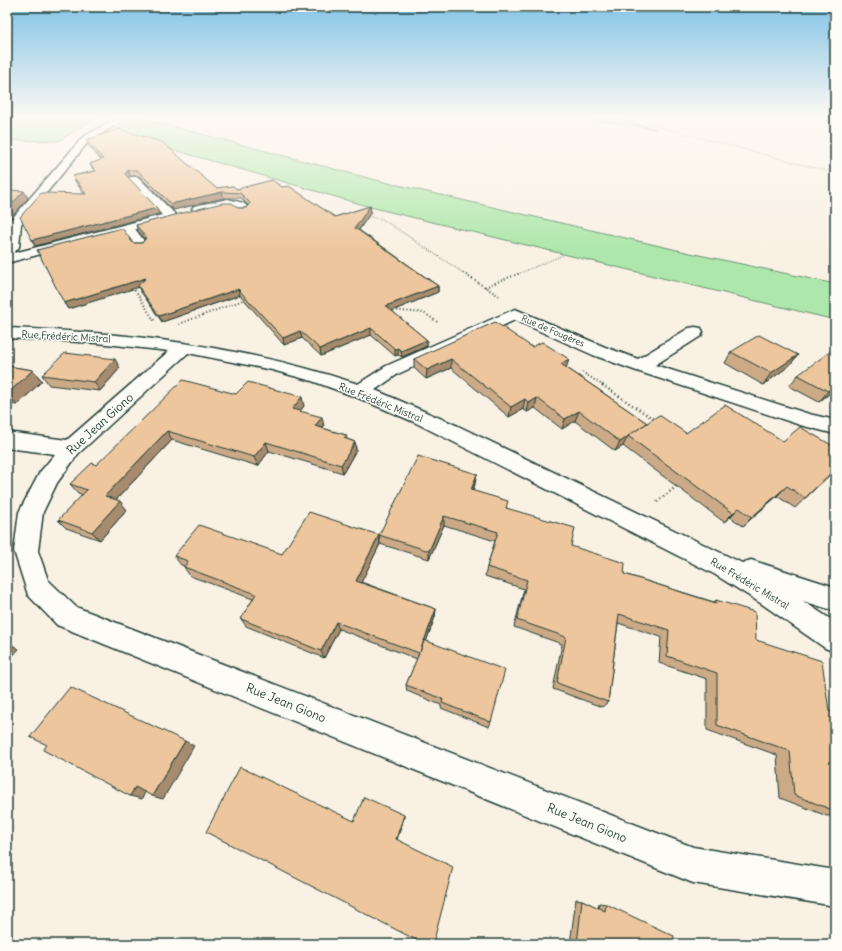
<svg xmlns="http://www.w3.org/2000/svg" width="842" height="951" font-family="Delius,sans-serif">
<rect width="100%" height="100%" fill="#faf1e5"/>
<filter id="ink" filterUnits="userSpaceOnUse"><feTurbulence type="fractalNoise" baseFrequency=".025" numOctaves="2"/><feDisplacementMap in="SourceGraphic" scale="8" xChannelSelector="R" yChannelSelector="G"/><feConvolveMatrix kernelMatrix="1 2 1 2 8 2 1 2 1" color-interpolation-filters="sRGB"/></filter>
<g filter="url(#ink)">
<g fill="#aee7ab" stroke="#669270">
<polygon points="25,116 98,116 59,141 7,140 7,126"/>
<polygon points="564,116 605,116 656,129"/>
<polygon points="136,117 376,180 690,253 835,284 835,320 374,208 112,132"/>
</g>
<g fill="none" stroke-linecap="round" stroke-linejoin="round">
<defs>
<polygon id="lane" points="128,224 132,225 145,242 147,245 145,248 137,248 122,228"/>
<g id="street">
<polygon points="120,116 131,116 89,141 21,224 19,247 14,253 162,215 130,181 128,179 130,177 138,177 174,213 176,216 174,219 7,263 7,235 10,221 83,137"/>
<polygon points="228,199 243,203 250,209 244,213 228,206 198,213 192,209 194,206"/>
<path d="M515,309L605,347L638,359L689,328L695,327L701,328L703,332L701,336L655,365L809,414L835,420V434L800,425L634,370L593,355L515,320L398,374L375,390L458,426L742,563L751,560L835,587V611L803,601L835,622V652L825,648L762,604L714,574L414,422L356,397L312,381L272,370L188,353L78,454L57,483L43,512L38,551L48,580L76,607L693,847L835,870V906L693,883L57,625L28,595L14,551L19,512L40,472L55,454L7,448V432L67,440L169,351L97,343L7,338V328C127,332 244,346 358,384L386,366Z"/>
</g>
</defs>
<use href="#lane" stroke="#1f3d34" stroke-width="3"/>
<use href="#street" stroke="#1f3d34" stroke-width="3"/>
<polyline stroke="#1f3d34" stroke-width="1" stroke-dasharray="0.5 1.5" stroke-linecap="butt" points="617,116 835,173"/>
<g stroke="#1f3d34" stroke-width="1.5" stroke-dasharray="0.5 2" stroke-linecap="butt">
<polyline points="365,216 382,219 465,274"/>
<polyline points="518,274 563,255"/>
</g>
<g stroke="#1f3d34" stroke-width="2" stroke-dasharray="1 2.5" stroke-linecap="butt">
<polyline points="463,273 499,296"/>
<polyline points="133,287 155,322"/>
<polyline points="485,287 520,273"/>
<polyline points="390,310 424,313 439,323"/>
<polyline points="179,324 246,299"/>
<polyline points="582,372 604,386"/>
</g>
<g stroke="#1f3d34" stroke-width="2.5" stroke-dasharray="1 3" stroke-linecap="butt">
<polyline points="602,385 655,420"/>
<polyline points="657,502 678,485"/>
</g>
<use href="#lane" fill="#fdfcf7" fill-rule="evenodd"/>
<use href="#street" fill="#fdfcf7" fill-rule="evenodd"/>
</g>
<g fill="#ccaa87" stroke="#1f3d34">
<polygon points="86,140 216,188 237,189 282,187 335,217 370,206 371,212 359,230 438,286 438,292 392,311 427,340 427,346 402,357 398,355 395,356 371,335 321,356 302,338 284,345 240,295 162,322 141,292 138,287 68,309 64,303 133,243 142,243 145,239 138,231 136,225 238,208 246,208 248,205 241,198 224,198 173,210 139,176 130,176 128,178 159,214 35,246 32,240 84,194 75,181 73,176 94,171 90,164 101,160 88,145"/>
<polygon points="532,347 567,368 647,423 686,433 783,441 835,470 795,508 777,496 743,526 730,517 724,522 623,446 615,451 575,421 562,429 535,408 527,412 523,409 509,417 451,368 426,379 414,368 414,359"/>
<polygon points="731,352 798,355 789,366 763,385 725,363"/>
<polygon points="7,366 33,370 42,381 17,405 7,404"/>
<polygon points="120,368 100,391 49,385 42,375"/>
<polygon points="798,375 835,389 819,402 789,386"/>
<polygon points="236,394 304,406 300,411 324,426 322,428 346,435 347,439 355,442 356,450 343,473 269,451 258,466 172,440 116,500 127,510 100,540 66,528 58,520 83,495 78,493 70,484 96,465"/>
<polygon points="475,484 473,491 507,508 571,546 624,574 714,602 716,600 756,640 835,811 835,815 827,816 780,798 777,755 707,730 707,679 659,663 661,637 618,623 608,702 602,707 553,689 562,644 514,627 524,589 485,576 487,567 495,541 444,525 429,559 380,544 379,535"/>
<polygon points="380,544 361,582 436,609 435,617 426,641 491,722 489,727 441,708 441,705 407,691 406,685 417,659 339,629 324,658 246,626 241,619 253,599 190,576 184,567 184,566 181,565 174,556 282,554"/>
<polygon points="576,899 582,900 598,908 599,903 606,904 673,944 570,944"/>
</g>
<g fill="#a68b6e" stroke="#1f3d34">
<polygon points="128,170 130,176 127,180 125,174"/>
<polygon points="24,191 28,198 7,222 7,209"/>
<polygon points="222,192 224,198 173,210 171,204"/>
<polygon points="370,206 371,212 356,234 355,228"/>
<polygon points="157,208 159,214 35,246 32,240"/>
<polygon points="146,278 149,284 68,309 64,303"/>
<polygon points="438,286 438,292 387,313 386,306"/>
<polygon points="238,289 240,295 162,322 159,316"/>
<polygon points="371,328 371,335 321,356 320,349"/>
<polygon points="300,331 302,338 284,345 283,338"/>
<polygon points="427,340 427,346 402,357 401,351"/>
<polygon points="398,348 398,355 395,356 395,349"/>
<polygon points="798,355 789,366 763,385 771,373"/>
<polygon points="115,359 120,368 100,391 94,382"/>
<polygon points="451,359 451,368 426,379 427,370"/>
<polygon points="569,359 566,369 561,364"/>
<polygon points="33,370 42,381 17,405 7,394"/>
<polygon points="835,386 835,389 819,402 828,391"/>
<polygon points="302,397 304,406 294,418 292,409"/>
<polygon points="537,398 535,408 527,412 529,403"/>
<polygon points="525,399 523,409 509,417 511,407"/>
<polygon points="579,411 575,421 562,429 565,419"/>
<polygon points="322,417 324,426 317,435 315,426"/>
<polygon points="647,423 628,436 623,446 615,451 620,442"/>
<polygon points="167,431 172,440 112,504 105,496"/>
<polygon points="266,442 269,451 258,466 254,457"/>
<polygon points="355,442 356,450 343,473 341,465"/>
<polygon points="477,474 475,484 469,500 471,490"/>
<polygon points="787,486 777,496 743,526 752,517"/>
<polygon points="120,501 127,510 100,540 92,532"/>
<polygon points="739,508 730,517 724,522 733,513"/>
<polygon points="444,516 444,525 429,559 429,551"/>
<polygon points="379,535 380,544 358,589 356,581"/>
<polygon points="436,609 435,617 420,659 420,652"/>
<polygon points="336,622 339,629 324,658 321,651"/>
<polygon points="7,642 19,649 7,662"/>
<polygon points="185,741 194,746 163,799 152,796"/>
<polygon points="135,787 146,790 142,799 130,796"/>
<polygon points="404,815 404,818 397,840 396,839"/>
</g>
<g fill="#edc69d" stroke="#1f3d34">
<polygon points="119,129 162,142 216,188 233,186 237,189 272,180 282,187 289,186 335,217 370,206 355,228 438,286 386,306 427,340 401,351 398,348 395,349 371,328 320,349 300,331 283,338 238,289 159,316 138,286 146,278 64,303 37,250 122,228 133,243 142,243 146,238 136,225 222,203 232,203 238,208 246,208 250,203 240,193 222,192 171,204 137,170 128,170 125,174 157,208 32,240 20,217 41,193 86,194 73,176 96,171 90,164 103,159 86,140"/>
<polygon points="7,190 24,191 7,209"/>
<polygon points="495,322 532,347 542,342 569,359 561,364 647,423 620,442 579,411 565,419 537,398 529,403 525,399 511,407 451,359 427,370 414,359"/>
<polygon points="759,335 798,355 771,373 731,352"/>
<polygon points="835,348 835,386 828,391 798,375"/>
<polygon points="65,353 115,359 94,382 42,375"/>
<polygon points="7,366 33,370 7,394"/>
<polygon points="183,380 236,394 248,382 302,397 292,409 322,417 315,426 346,435 344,438 355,442 341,465 266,442 254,457 167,431 105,496 120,501 92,532 58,520 87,490 70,484 92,463 96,465"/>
<polygon points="725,405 783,441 800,427 835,447 835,469 805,498 787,486 752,517 739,508 733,513 628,436 659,415 686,433"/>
<polygon points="418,456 477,474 471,490 508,501 506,508 575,528 571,546 625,563 624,574 716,603 716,600 755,612 756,640 822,661 829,711 835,713 835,811 794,795 790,751 717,725 717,673 667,656 669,630 619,614 608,702 557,683 566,637 517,620 527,580 487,567 498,532 444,516 429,551 379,535"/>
<polygon points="309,512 379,535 356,581 436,609 420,652 424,640 505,670 491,722 442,703 443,699 406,685 419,653 336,622 321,651 241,619 256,594 184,567 188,561 174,556 199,525 282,554"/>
<polygon points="70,687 185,741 152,796 135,787 130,796 43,750 47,745 30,737"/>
<polygon points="240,767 354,821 364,797 404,815 396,839 453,867 433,944 424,944 206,832"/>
<polygon points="582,900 605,911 606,904 674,936 673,944 577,944"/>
</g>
</g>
<linearGradient id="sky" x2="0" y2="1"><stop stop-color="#82c3e7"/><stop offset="0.47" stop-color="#fdf9f3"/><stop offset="1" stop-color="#fdf9f3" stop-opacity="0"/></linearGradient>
<rect width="842" height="249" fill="url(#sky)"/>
<g text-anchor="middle" stroke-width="3" stroke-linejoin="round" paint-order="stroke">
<g font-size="9" fill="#1f3d34" stroke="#fdfcf7">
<text transform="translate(553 331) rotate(23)" y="3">Rue de Fougères</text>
</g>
<g font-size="10" fill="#1f3d34" stroke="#fdfcf7">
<text transform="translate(66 336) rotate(3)" y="4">Rue Frédéric Mistral</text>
<text transform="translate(381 402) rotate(22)" y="4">Rue Frédéric Mistral</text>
<text transform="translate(750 583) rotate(31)" y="4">Rue Frédéric Mistral</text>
</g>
<g font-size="12" fill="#1f3d34" stroke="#fdfcf7">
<text transform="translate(100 424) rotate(-42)" y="4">Rue Jean Giono</text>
<text transform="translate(286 703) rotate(22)" y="4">Rue Jean Giono</text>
<text transform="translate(587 823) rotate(22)" y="4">Rue Jean Giono</text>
</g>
</g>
<rect width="842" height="951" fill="none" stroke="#fdfcf7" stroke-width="24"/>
<rect x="12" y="12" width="818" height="927" fill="none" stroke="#1f3d34" stroke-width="1.5" filter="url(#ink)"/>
</svg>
